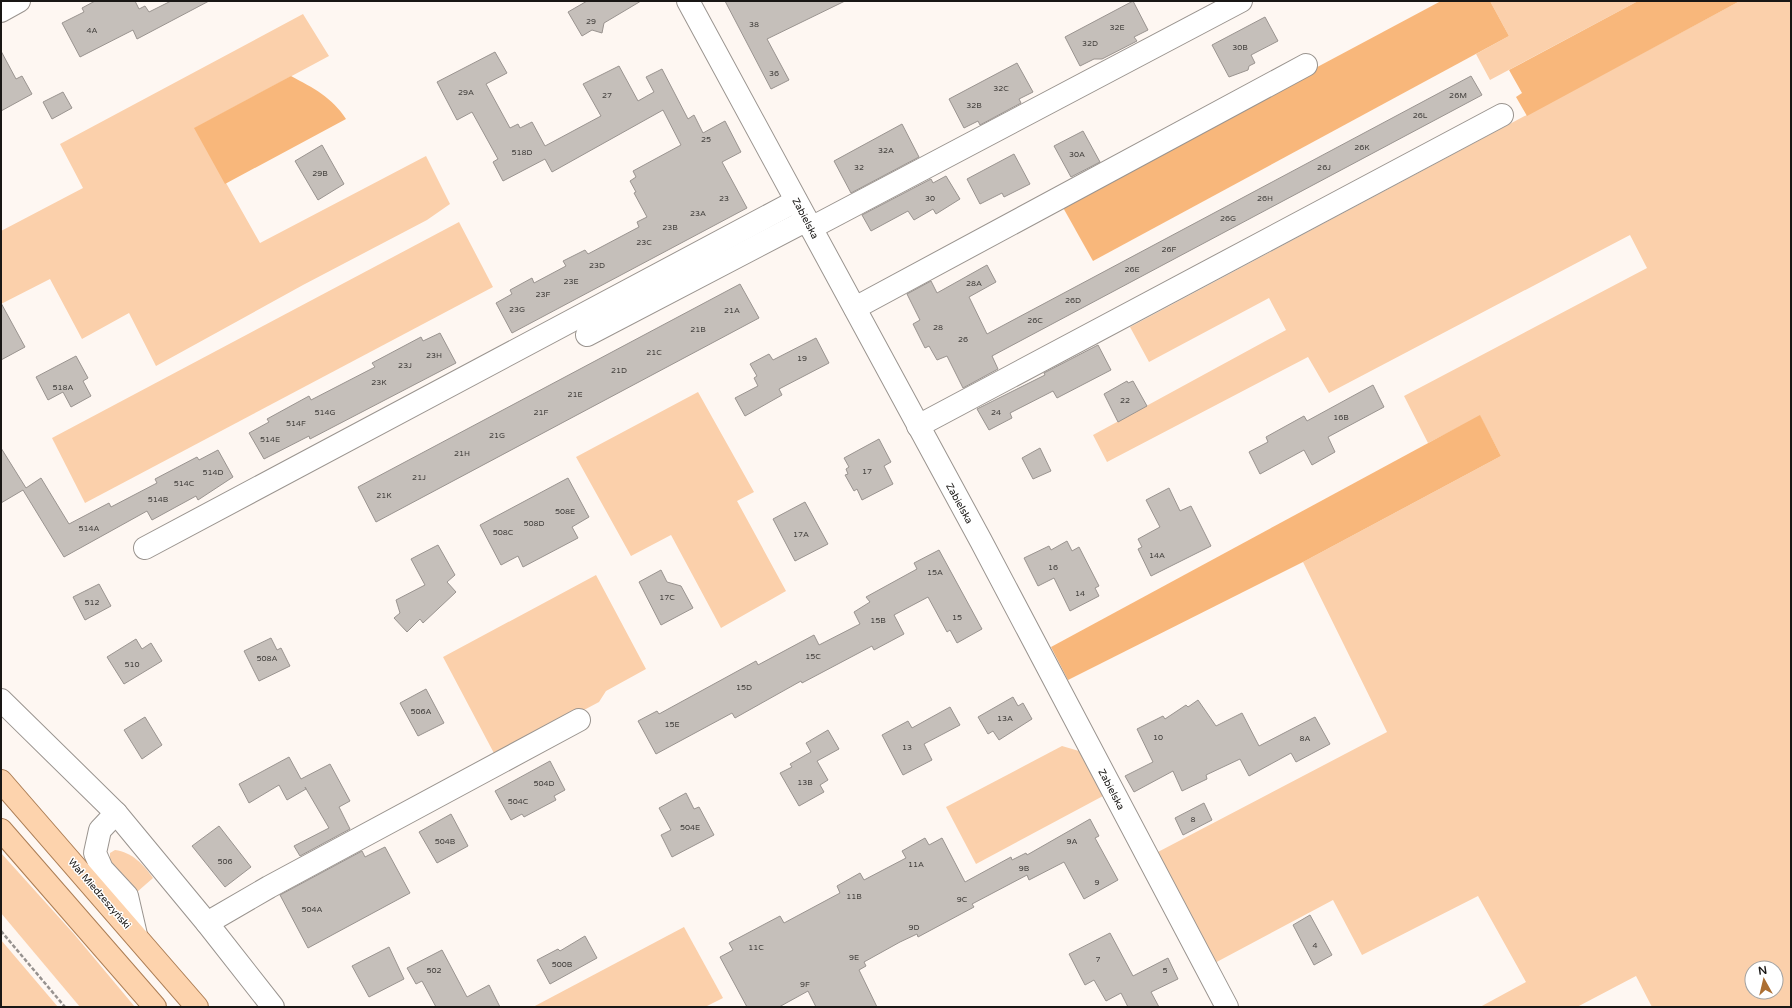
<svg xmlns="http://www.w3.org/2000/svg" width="1792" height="1008" font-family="'Varela Round',sans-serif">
<rect width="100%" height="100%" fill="#fef7f2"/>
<g fill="#fbd0ab" fill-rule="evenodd">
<polygon points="1490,1 1638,1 1490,80 1476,54 1509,36"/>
<path d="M1740,1H1791V1007H1652L1636,976L1577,1007H1480L1526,982L1478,896L1362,955L1333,900L1211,965L1156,853L1387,732L1303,562L1501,456L1480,416L1428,443L1404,396L1647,268L1630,235L1329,393L1308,357L1107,462L1093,435L1286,330L1269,298L1149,362L1130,327ZM1752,968H1776V992H1752Z"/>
<polygon points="303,14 329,56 195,128 260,243 426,156 450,204 427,220 303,285 156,366 129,313 82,339 50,279 1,304 1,231 83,188 60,144"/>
<polygon points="459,222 493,287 85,503 52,438"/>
<polygon points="698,392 754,492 737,501 786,591 721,628 671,535 631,556 576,457"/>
<polygon points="596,575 646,669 606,691 599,702 496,757 443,657"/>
<polygon points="1062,746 1079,751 1103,796 976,864 946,807"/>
<path d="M115,850C132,852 144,865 153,878L137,892L110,862V853Z"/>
<polygon points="1,853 74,934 135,1007 80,1007 1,913"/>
<polygon points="684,927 723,998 705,1007 533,1007"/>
<polygon points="1,940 58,1007 1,1007"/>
</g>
<g fill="#f8b77b">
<polygon points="1441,1 1490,1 1509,36 1093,261 1061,204"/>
<polygon points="1638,1 1740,1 1527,116 1516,97 1522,93 1509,70"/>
<path d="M291,76C313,88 332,97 346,119L225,184L194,128Z"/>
<polygon points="1480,415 1501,456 1303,562 1068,680 1051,647"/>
</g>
<g fill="#c5bfba" stroke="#9a9490">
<polygon points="95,1 135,1 139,9 145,6 149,12 171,1 209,1 137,39 133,30 80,57 62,23 84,12 82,8"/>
<polygon points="587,1 641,1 604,23 602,33 592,30 582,36 568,12"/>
<polygon points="725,1 845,1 767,39 789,80 771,89"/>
<polygon points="1133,1 1148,30 1134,37 1137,41 1102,59 1094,59 1080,66 1065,37"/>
<polygon points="1265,17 1278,41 1251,55 1255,63 1249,66 1248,70 1229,77 1212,45"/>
<polygon points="1,51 16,79 22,76 32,94 1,111"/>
<polygon points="495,52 507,73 486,84 510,128 518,124 520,128 532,122 545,146 601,116 583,84 619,66 638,101 654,92 646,77 662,69 688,119 694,115 703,133 725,121 741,152 722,162 747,208 512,333 496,303 512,294 510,290 532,278 534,283 566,266 563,261 585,250 588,254 639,227 637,222 647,217 634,193 636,192 630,181 636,177 633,171 681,145 663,110 552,172 545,159 503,181 493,162 498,159 472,112 457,120 437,82"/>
<polygon points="1017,63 1033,92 1019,99 1021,103 980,125 978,121 964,128 949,99"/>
<polygon points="1471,76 1482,95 992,356 998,369 963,388 947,356 937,360 929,346 925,348 913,324 920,320 907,294 931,281 937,293 987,265 996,282 969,297 987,334"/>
<polygon points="63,92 72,108 52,119 43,102"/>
<polygon points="902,124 919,157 851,193 834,161"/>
<polygon points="1083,131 1100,162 1071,177 1054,146"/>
<polygon points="322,145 344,184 318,200 295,161"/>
<polygon points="1014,154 1030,184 1004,197 1002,193 980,204 967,179"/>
<polygon points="946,176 960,199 936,214 933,209 914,220 908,211 871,231 862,215 931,179 933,183"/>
<polygon points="740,284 759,318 376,522 358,487"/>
<polygon points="1,303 25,347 1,360"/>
<polygon points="440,333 456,363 310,439 309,436 264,459 249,433 269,422 267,419 309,396 311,400 375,367 372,363 421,337 423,341"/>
<polygon points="816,338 829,363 779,389 782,395 745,416 735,398 758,386 754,378 757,376 750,364 769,354 773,360"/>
<polygon points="1098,345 1111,370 1057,398 1053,391 1010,413 1012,418 989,430 977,409 1045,375 1044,373"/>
<polygon points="76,356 88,378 83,381 91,396 71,407 63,392 48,400 36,377"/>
<polygon points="1127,381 1128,383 1133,381 1147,406 1118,422 1104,394"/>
<polygon points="1373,385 1384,407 1328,437 1335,452 1312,465 1304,450 1260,474 1249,452 1268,442 1266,437 1304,416 1307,421"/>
<polygon points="879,439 891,462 884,466 893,484 862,500 857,489 854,491 845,475 848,474 846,469 849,467 844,458"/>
<polygon points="1,448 26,488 41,478 69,524 109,503 111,507 157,483 155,479 197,457 199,460 218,450 233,477 198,500 196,496 152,520 147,511 64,557 23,490 1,503"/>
<polygon points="1040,448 1051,471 1033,479 1022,458"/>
<polygon points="568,478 589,517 572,527 578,538 523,567 518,556 501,565 480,525"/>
<polygon points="1169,488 1180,511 1191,506 1211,546 1151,576 1138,549 1142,547 1138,539 1160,527 1146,500"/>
<polygon points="805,502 828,544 795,561 773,519"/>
<polygon points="1067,541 1072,551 1079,547 1099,586 1095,588 1099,596 1070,611 1054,578 1038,586 1024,558 1049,546 1051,550"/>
<polygon points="438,545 455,575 447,582 456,592 423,623 420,619 407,632 394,618 400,613 396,600 425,585 411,559"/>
<polygon points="939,550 982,629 957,643 950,630 947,632 928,597 894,615 904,634 874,650 872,646 802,683 801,681 735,718 732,713 656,754 638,721 657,711 659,714 756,661 758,665 814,635 819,645 860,624 854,612 870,602 866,597 917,569 914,563"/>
<polygon points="661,570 667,582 681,586 693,608 661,625 639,582"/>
<polygon points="99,584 111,606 85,620 73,597"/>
<polygon points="271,638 277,650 281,648 290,666 259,681 244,651"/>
<polygon points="136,639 142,649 151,643 162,661 124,684 107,657"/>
<polygon points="426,689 444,723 418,736 400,703"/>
<polygon points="1013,697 1018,706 1023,703 1032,719 999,740 993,731 988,734 978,717"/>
<polygon points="1198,700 1216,726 1242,713 1259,746 1315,717 1330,744 1296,762 1291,753 1249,776 1240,759 1206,775 1207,779 1182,791 1173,771 1134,792 1125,776 1153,762 1137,729 1163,716 1165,719 1186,705 1188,707"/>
<polygon points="950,707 960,725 924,744 932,760 903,775 882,735 908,721 912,728"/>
<polygon points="145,717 162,745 142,759 124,730"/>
<polygon points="828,730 839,749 817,761 828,780 820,785 824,792 799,806 780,773 792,767 790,764 811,752 806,743"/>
<polygon points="289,757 301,779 330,764 350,801 339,807 350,829 300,856 294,846 329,828 305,787 306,789 287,800 279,785 249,803 239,784"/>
<polygon points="550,761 565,790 554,796 556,800 524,817 522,814 511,820 495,791"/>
<polygon points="686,793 694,809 699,807 714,835 672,857 661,835 671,830 659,808"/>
<polygon points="1204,803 1212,820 1183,835 1175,818"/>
<polygon points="451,814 468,846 437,863 419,832"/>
<polygon points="1090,819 1099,836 1095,838 1118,880 1084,899 1064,862 1029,880 1027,875 972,904 974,907 918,937 917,934 900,942 864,962 866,966 859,970 877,1007 816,1007 808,991 779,1007 747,1007 720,957 733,950 729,943 780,916 784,923 840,893 837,886 860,873 864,880 906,858 902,851 925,838 929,845 942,838 965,882 1011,857 1012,860 1026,853 1027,855"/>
<polygon points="219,826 251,867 225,887 192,846"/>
<polygon points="385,847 410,893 308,948 280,895 362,851 365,857"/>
<polygon points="1310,915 1332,955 1314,965 1293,925"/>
<polygon points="1110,933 1133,976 1168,958 1178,979 1151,992 1159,1007 1128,1007 1121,993 1106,1001 1094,980 1085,985 1069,954"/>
<polygon points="585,936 597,958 550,984 537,960 558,949 560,951"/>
<polygon points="389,947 404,979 369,997 352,966"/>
<polygon points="442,950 467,997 489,985 500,1007 436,1007 422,981 416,984 407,968"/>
</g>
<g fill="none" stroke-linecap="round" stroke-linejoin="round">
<defs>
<g id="minor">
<polyline points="688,1 981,541 1227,1007"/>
<polyline points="1,11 19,1"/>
<polyline points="811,228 1241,1"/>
<polyline points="855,308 1306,65"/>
<polyline points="587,335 807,220"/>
<polyline points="918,426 1502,115"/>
<polyline points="145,548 796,201"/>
<polyline points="1,700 116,813 207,923 273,1007"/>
<polyline points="116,813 100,830 95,853 102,869 127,896 136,935"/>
<polyline points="207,923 269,887 579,720"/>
</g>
<g id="major">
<polyline points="1,781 197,1007"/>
<polyline points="1,830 155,1007"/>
</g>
</defs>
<use href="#minor" stroke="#9a948f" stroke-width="24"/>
<use href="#major" stroke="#ac7e55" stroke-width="24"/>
<polyline stroke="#97928f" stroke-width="2.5" stroke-dasharray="4 2" stroke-linecap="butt" points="1,931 65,1007"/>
<use href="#minor" stroke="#fff" stroke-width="22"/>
<use href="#major" stroke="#fdd3ad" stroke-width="22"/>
</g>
<g text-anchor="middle" stroke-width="3" stroke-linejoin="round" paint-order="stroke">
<g font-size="8" fill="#44413e">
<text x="591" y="24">29</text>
<text x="754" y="27">38</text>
<text x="1117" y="30">32E</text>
<text x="92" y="33">4A</text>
<text x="1090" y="46">32D</text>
<text x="1240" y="50">30B</text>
<text x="774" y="76">36</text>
<text x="1001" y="91">32C</text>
<text x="466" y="95">29A</text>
<text x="607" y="98">27</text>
<text x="1458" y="98">26M</text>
<text x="974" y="108">32B</text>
<text x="1420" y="118">26L</text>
<text x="706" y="142">25</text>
<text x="1362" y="150">26K</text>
<text x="886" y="153">32A</text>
<text x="522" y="155">518D</text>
<text x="1077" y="157">30A</text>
<text x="859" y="170">32</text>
<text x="1324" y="170">26J</text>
<text x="320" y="176">29B</text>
<text x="724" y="201">23</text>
<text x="930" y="201">30</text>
<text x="1265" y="201">26H</text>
<text x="698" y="216">23A</text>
<text x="1228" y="221">26G</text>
<text x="670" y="230">23B</text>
<text x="644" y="245">23C</text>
<text x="1169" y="252">26F</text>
<text x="597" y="268">23D</text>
<text x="1132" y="272">26E</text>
<text x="571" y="284">23E</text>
<text x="974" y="286">28A</text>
<text x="543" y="297">23F</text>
<text x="1073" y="303">26D</text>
<text x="517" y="312">23G</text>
<text x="732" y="313">21A</text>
<text x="1035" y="323">26C</text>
<text x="938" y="330">28</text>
<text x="698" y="332">21B</text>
<text x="963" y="342">26</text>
<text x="654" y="355">21C</text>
<text x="434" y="358">23H</text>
<text x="802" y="361">19</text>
<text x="405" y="368">23J</text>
<text x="619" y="373">21D</text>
<text x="379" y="385">23K</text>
<text x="63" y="390">518A</text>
<text x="575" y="397">21E</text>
<text x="1125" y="403">22</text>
<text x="325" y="415">514G</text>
<text x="541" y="415">21F</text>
<text x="996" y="415">24</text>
<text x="1341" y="420">16B</text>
<text x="296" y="426">514F</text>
<text x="497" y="438">21G</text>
<text x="270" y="442">514E</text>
<text x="462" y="456">21H</text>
<text x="867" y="474">17</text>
<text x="213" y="475">514D</text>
<text x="419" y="480">21J</text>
<text x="184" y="486">514C</text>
<text x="384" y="498">21K</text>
<text x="158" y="502">514B</text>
<text x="565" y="514">508E</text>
<text x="534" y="526">508D</text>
<text x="89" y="531">514A</text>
<text x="503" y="535">508C</text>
<text x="801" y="537">17A</text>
<text x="1157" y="558">14A</text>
<text x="1053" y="570">16</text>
<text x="935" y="575">15A</text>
<text x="1080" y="596">14</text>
<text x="667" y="600">17C</text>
<text x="92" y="605">512</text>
<text x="957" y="620">15</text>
<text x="878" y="623">15B</text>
<text x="813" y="659">15C</text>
<text x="267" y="661">508A</text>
<text x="132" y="667">510</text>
<text x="744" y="690">15D</text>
<text x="421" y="714">506A</text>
<text x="1005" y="721">13A</text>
<text x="672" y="727">15E</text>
<text x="1158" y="740">10</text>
<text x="1305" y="741">8A</text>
<text x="907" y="750">13</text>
<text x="805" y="785">13B</text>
<text x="544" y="786">504D</text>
<text x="518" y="804">504C</text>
<text x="1193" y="822">8</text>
<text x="690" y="830">504E</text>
<text x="445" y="844">504B</text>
<text x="1072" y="844">9A</text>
<text x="225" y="864">506</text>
<text x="916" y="867">11A</text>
<text x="1024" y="871">9B</text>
<text x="1097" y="885">9</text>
<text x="854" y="899">11B</text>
<text x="962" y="902">9C</text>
<text x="312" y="912">504A</text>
<text x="914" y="930">9D</text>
<text x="1315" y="948">4</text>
<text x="756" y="950">11C</text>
<text x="854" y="960">9E</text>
<text x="1098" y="962">7</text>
<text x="562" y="967">500B</text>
<text x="434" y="973">502</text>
<text x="1165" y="973">5</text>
<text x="805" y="987">9F</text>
</g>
<g font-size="10" fill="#191715" stroke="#fff">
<text transform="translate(806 218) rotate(62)" y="4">Zabielska</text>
<text transform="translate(960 503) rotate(61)" y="4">Zabielska</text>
<text transform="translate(1112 789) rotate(62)" y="4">Zabielska</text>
<text transform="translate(100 893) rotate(49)" y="4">Wał Miedzeszyński</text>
</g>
</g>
<rect width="1792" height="1008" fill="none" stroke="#191715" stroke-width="4"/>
<g transform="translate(1764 980) rotate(352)"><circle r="19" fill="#ffffff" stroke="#a3a2a1"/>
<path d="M0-3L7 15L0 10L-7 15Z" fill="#ac6f32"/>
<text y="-6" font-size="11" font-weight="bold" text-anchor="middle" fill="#191715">N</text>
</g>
</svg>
